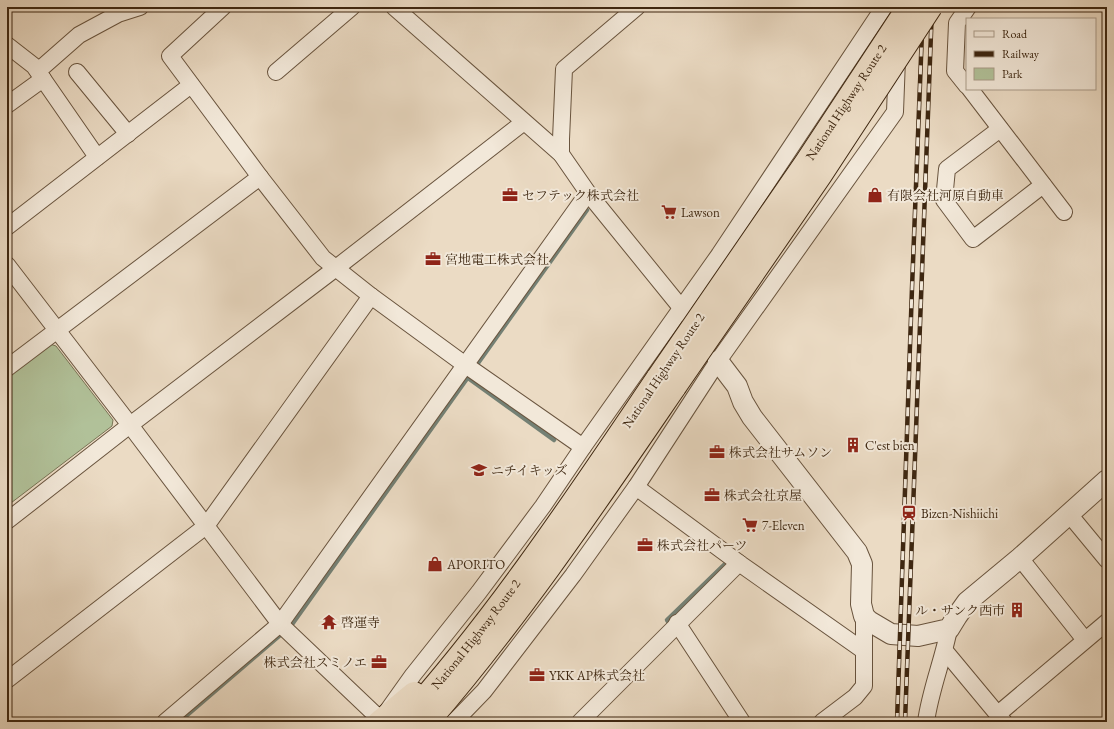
<svg xmlns="http://www.w3.org/2000/svg" width="1114" height="729" font-family="'EB Garamond','Noto Serif JP',serif">
<rect width="100%" height="100%" fill="#ebdbc4"/>
<filter id="stains"><feTurbulence type="fractalNoise" baseFrequency=".005" numOctaves="4"/><feColorMatrix values="0 0 0 0 .2 0 0 0 0 .09 0 0 0 0 .02 0 0 0 .5 -.17"/></filter>
<radialGradient id="worn" r=".72"><stop offset=".6" stop-color="#630" stop-opacity="0"/><stop offset="1" stop-color="#630" stop-opacity=".3"/></radialGradient>
<polygon fill="#b1c199" stroke="#787455" points="50,344 56,346 113,420 112,426 7,506 7,377"/>
<g fill="none" stroke-linecap="round" stroke-linejoin="round">
<g stroke="#748074" stroke-width="4.5">
<polyline points="468,378 554,440"/>
<polyline points="671,626 667,620 727,562 724,559"/>
<polyline points="179,722 279,636 293,623 587,210"/>
</g>
<defs>
<g id="minor">
<polyline points="223,7 170,56 260,177 323,258 371,296 464,364 583,447"/>
<polyline points="394,7 561,154 588,193 687,315"/>
<polyline points="7,45 34,66 97,157"/>
<polyline points="38,71 79,35 118,14 140,7"/>
<polyline points="77,72 128,134"/>
<polyline points="276,72 352,7"/>
<polyline points="967,86 955,71 957,23 968,7"/>
<polyline points="970,89 1064,212"/>
<polyline points="7,105 43,79"/>
<polyline points="1000,129 947,169 944,200 973,239 1043,185"/>
<polyline points="561,154 561,139 564,69 637,7"/>
<polyline points="7,227 191,85"/>
<polyline points="7,265 130,425 280,624 381,720 413,675 479,592 543,506 583,447 719,255 884,7"/>
<polyline points="7,368 260,177"/>
<polyline points="636,487 739,563 864,651"/>
<polyline points="1069,514 1107,560"/>
<polyline points="7,521 130,425 336,268 524,122"/>
<polyline points="1020,558 1085,640"/>
<polyline points="677,623 742,722"/>
<polyline points="945,651 1004,722"/>
<polyline points="7,680 206,526 371,296"/>
<polyline points="998,714 1107,622"/>
<polyline points="165,722 280,624 588,193"/>
<polyline points="454,722 484,691 573,575 636,487 718,361 895,112 897,59"/>
<polyline points="580,722 739,563"/>
<polyline points="822,722 855,697 864,686 864,616"/>
<path d="M926,722C930,691 943,660 949,629"/>
</g>
<polyline id="tertiary" points="718,361 737,386 743,402 752,417 857,552 862,564 861,604 864,616 869,621 891,634 918,636 949,629 957,616 967,602 1020,558 1107,480"/>
<g id="trunk">
<polyline points="379,722 414,693"/>
<path id="s1" d="M403,722C499,615 578,495 658,377"/>
<path d="M428,722C519,617 597,501 675,387"/>
</g>
</defs>
<use href="#minor" stroke="#69543e" stroke-width="18"/>
<use href="#tertiary" stroke="#69543e" stroke-width="22"/>
<use href="#trunk" stroke="#3e2711" stroke-width="24"/>
<use href="#minor" stroke="#f2e8d9" stroke-width="16"/>
<use href="#tertiary" stroke="#f2e8d9" stroke-width="20"/>
<use href="#trunk" stroke="#ebdbc4" stroke-width="22"/>
<defs>
<g id="rail">
<polyline points="897,722 912,288 923,7"/>
<polyline points="905,722 932,7"/>
</g>
</defs>
<use href="#rail" stroke="#3e2711" stroke-width="4.5"/>
<use href="#rail" stroke="#f2e8d9" stroke-width="3" stroke-dasharray="9" stroke-linecap="butt"/>
<defs>
<g id="trunk-bridge">
<path id="s2" d="M658,377L806,162L908,7"/>
<polyline points="675,387 821,175 931,7"/>
</g>
</defs>
<use href="#trunk-bridge" stroke="#3e2711" stroke-width="24" stroke-linecap="butt"/>
<use href="#trunk-bridge" stroke="#ebdbc4" stroke-width="22"/>
</g>
<defs>
<symbol id="office-bare" viewBox="-9 -9 18 18"><path d="M-6-3h4V-5.5h4V-3h4V5H-6ZM-1-4.5V-3h2v-1.5ZM-6 0V1H6V0Z" fill="#8f2418" stroke="#f2e8d9" stroke-width="2.5" paint-order="stroke"/></symbol>
<symbol id="shop-bare" viewBox="-9 -9 18 18"><path d="M-5-2.5h2.3a2.7 3.5 0 0 1 5.4 0H5L5.5 6h-11ZM-1.5-2.5h3a1.5 2.3 0 0 0-3 0Z" fill="#8f2418" stroke="#f2e8d9" stroke-width="2.5" paint-order="stroke"/></symbol>
<symbol id="supermarket-bare" viewBox="-9 -9 18 18"><path d="M-6-5.5h2.5l.6 2H6L4.5 2H-2.5L-4.4-4H-6ZM-1.5 3.2a1.3 1.3 0 1 0 .1 0ZM3 3.2a1.3 1.3 0 1 0 .1 0Z" fill="#8f2418" stroke="#f2e8d9" stroke-width="2.5" paint-order="stroke"/></symbol>
<symbol id="building-bare" viewBox="-9 -9 18 18"><path d="M-4-6H4V6H1V3H-1V6H-4ZM-2.5-4.3h1.7v1.8h-1.7ZM.8-4.3h1.7v1.8H.8ZM-2.5-1h1.7V.8h-1.7ZM.8-1h1.7V.8H.8Z" fill="#8f2418" stroke="#f2e8d9" stroke-width="2.5" paint-order="stroke"/></symbol>
<symbol id="school-bare" viewBox="-9 -9 18 18"><path d="M0-5L7-2L0 1L-7-2ZM-4 1L0 2.5L4 1V4Q0 6-4 4Z" fill="#8f2418" stroke="#f2e8d9" stroke-width="2.5" paint-order="stroke"/></symbol>
<symbol id="station-bare" viewBox="-9 -9 18 18"><path d="M-3-6H3Q5-6 5-4V2Q5 4 3 4L4.5 6H3L1.5 4h-3L-3 6H-4.5L-3 4Q-5 4-5 2V-4Q-5-6-3-6ZM-3.5-4v3h7v-3ZM-3.5 1v1.5H-2V1ZM2 1v1.5H3.5V1Z" fill="#8f2418" stroke="#f2e8d9" stroke-width="2.5" paint-order="stroke"/></symbol>
<symbol id="temple-bare" viewBox="-9 -9 18 18"><path d="M0-6L5-2H3V0L6.5 2.5H4V6H1.5V3h-3V6H-4V2.5H-6.5L-3 0V-2H-5Z" fill="#8f2418" stroke="#f2e8d9" stroke-width="2.5" paint-order="stroke"/></symbol>
</defs>
<g fill-rule="evenodd">
<use href="#office-bare" x="499" y="184" width="22" height="22"/>
<use href="#shop-bare" x="864" y="184" width="22" height="22"/>
<use href="#supermarket-bare" x="658" y="201" width="22" height="22"/>
<use href="#office-bare" x="422" y="248" width="22" height="22"/>
<use href="#building-bare" x="842" y="434" width="22" height="22"/>
<use href="#office-bare" x="706" y="441" width="22" height="22"/>
<use href="#school-bare" x="468" y="459" width="22" height="22"/>
<use href="#office-bare" x="701" y="484" width="22" height="22"/>
<use href="#station-bare" x="898" y="502" width="22" height="22"/>
<use href="#supermarket-bare" x="739" y="514" width="22" height="22"/>
<use href="#office-bare" x="634" y="534" width="22" height="22"/>
<use href="#shop-bare" x="424" y="553" width="22" height="22"/>
<use href="#building-bare" x="1006" y="599" width="22" height="22"/>
<use href="#temple-bare" x="318" y="611" width="22" height="22"/>
<use href="#office-bare" x="368" y="651" width="22" height="22"/>
<use href="#office-bare" x="526" y="664" width="22" height="22"/>
</g>
<g text-anchor="middle" stroke-width="4" stroke-linejoin="round" paint-order="stroke">
<g font-size="13" fill="#3e2711" stroke="#f2e8d9">
<text dy="5" stroke="none"><textPath href="#s2" startOffset="333">National Highway Route 2</textPath></text>
<text transform="translate(663 370) rotate(-56)" y="5">National Highway Route 2</text>
<text dy="5" stroke="none"><textPath href="#s1" startOffset="114">National Highway Route 2</textPath></text>
</g>
<g font-size="13" fill="#3e2711" stroke="#f2e8d9" text-anchor="start">
<text x="522" y="200">セフテック株式会社</text>
<text x="887" y="200">有限会社河原自動車</text>
<text x="681" y="217">Lawson</text>
<text x="445" y="264">宮地電工株式会社</text>
<text x="865" y="450">C'est bien</text>
<text x="729" y="457">株式会社サムソン</text>
<text x="491" y="475">ニチイキッズ</text>
<text x="724" y="500">株式会社京屋</text>
<text x="921" y="518">Bizen-Nishiichi</text>
<text x="762" y="530">7-Eleven</text>
<text x="657" y="550">株式会社パーツ</text>
<text x="447" y="569">APORITO</text>
<text x="1005" y="615" text-anchor="end">ル・サンク西市</text>
<text x="341" y="627">啓運寺</text>
<text x="367" y="667" text-anchor="end">株式会社スミノエ</text>
<text x="549" y="680">YKK AP株式会社</text>
</g>
</g>
<rect width="1114" height="729" fill="none" stroke="#ebdbc4" stroke-width="24"/>
<rect x="8" y="8" width="1098" height="713" fill="none" stroke="#3e2711" stroke-width="2"/>
<rect x="12" y="12" width="1090" height="705" fill="none" stroke="#3e2711"/>
<rect x="966" y="18" width="130" height="72" fill="#f2e8d9" stroke="#aa9b89"/>
<rect x="974" y="31" width="20" height="6" fill="#f2e8d9" stroke="#aa9b89"/>
<text x="1002" y="38" font-size="12" fill="#3e2711">Road</text>
<rect x="974" y="51" width="20" height="6" fill="#3e2711" stroke="#aa9b89"/>
<text x="1002" y="58" font-size="12" fill="#3e2711">Railway</text>
<rect x="974" y="68" width="20" height="12" fill="#b1c199" stroke="#aa9b89"/>
<text x="1002" y="78" font-size="12" fill="#3e2711">Park</text>
<rect width="100%" height="100%" filter="url(#stains)"/>
<rect width="100%" height="100%" fill="url(#worn)"/>
</svg>
